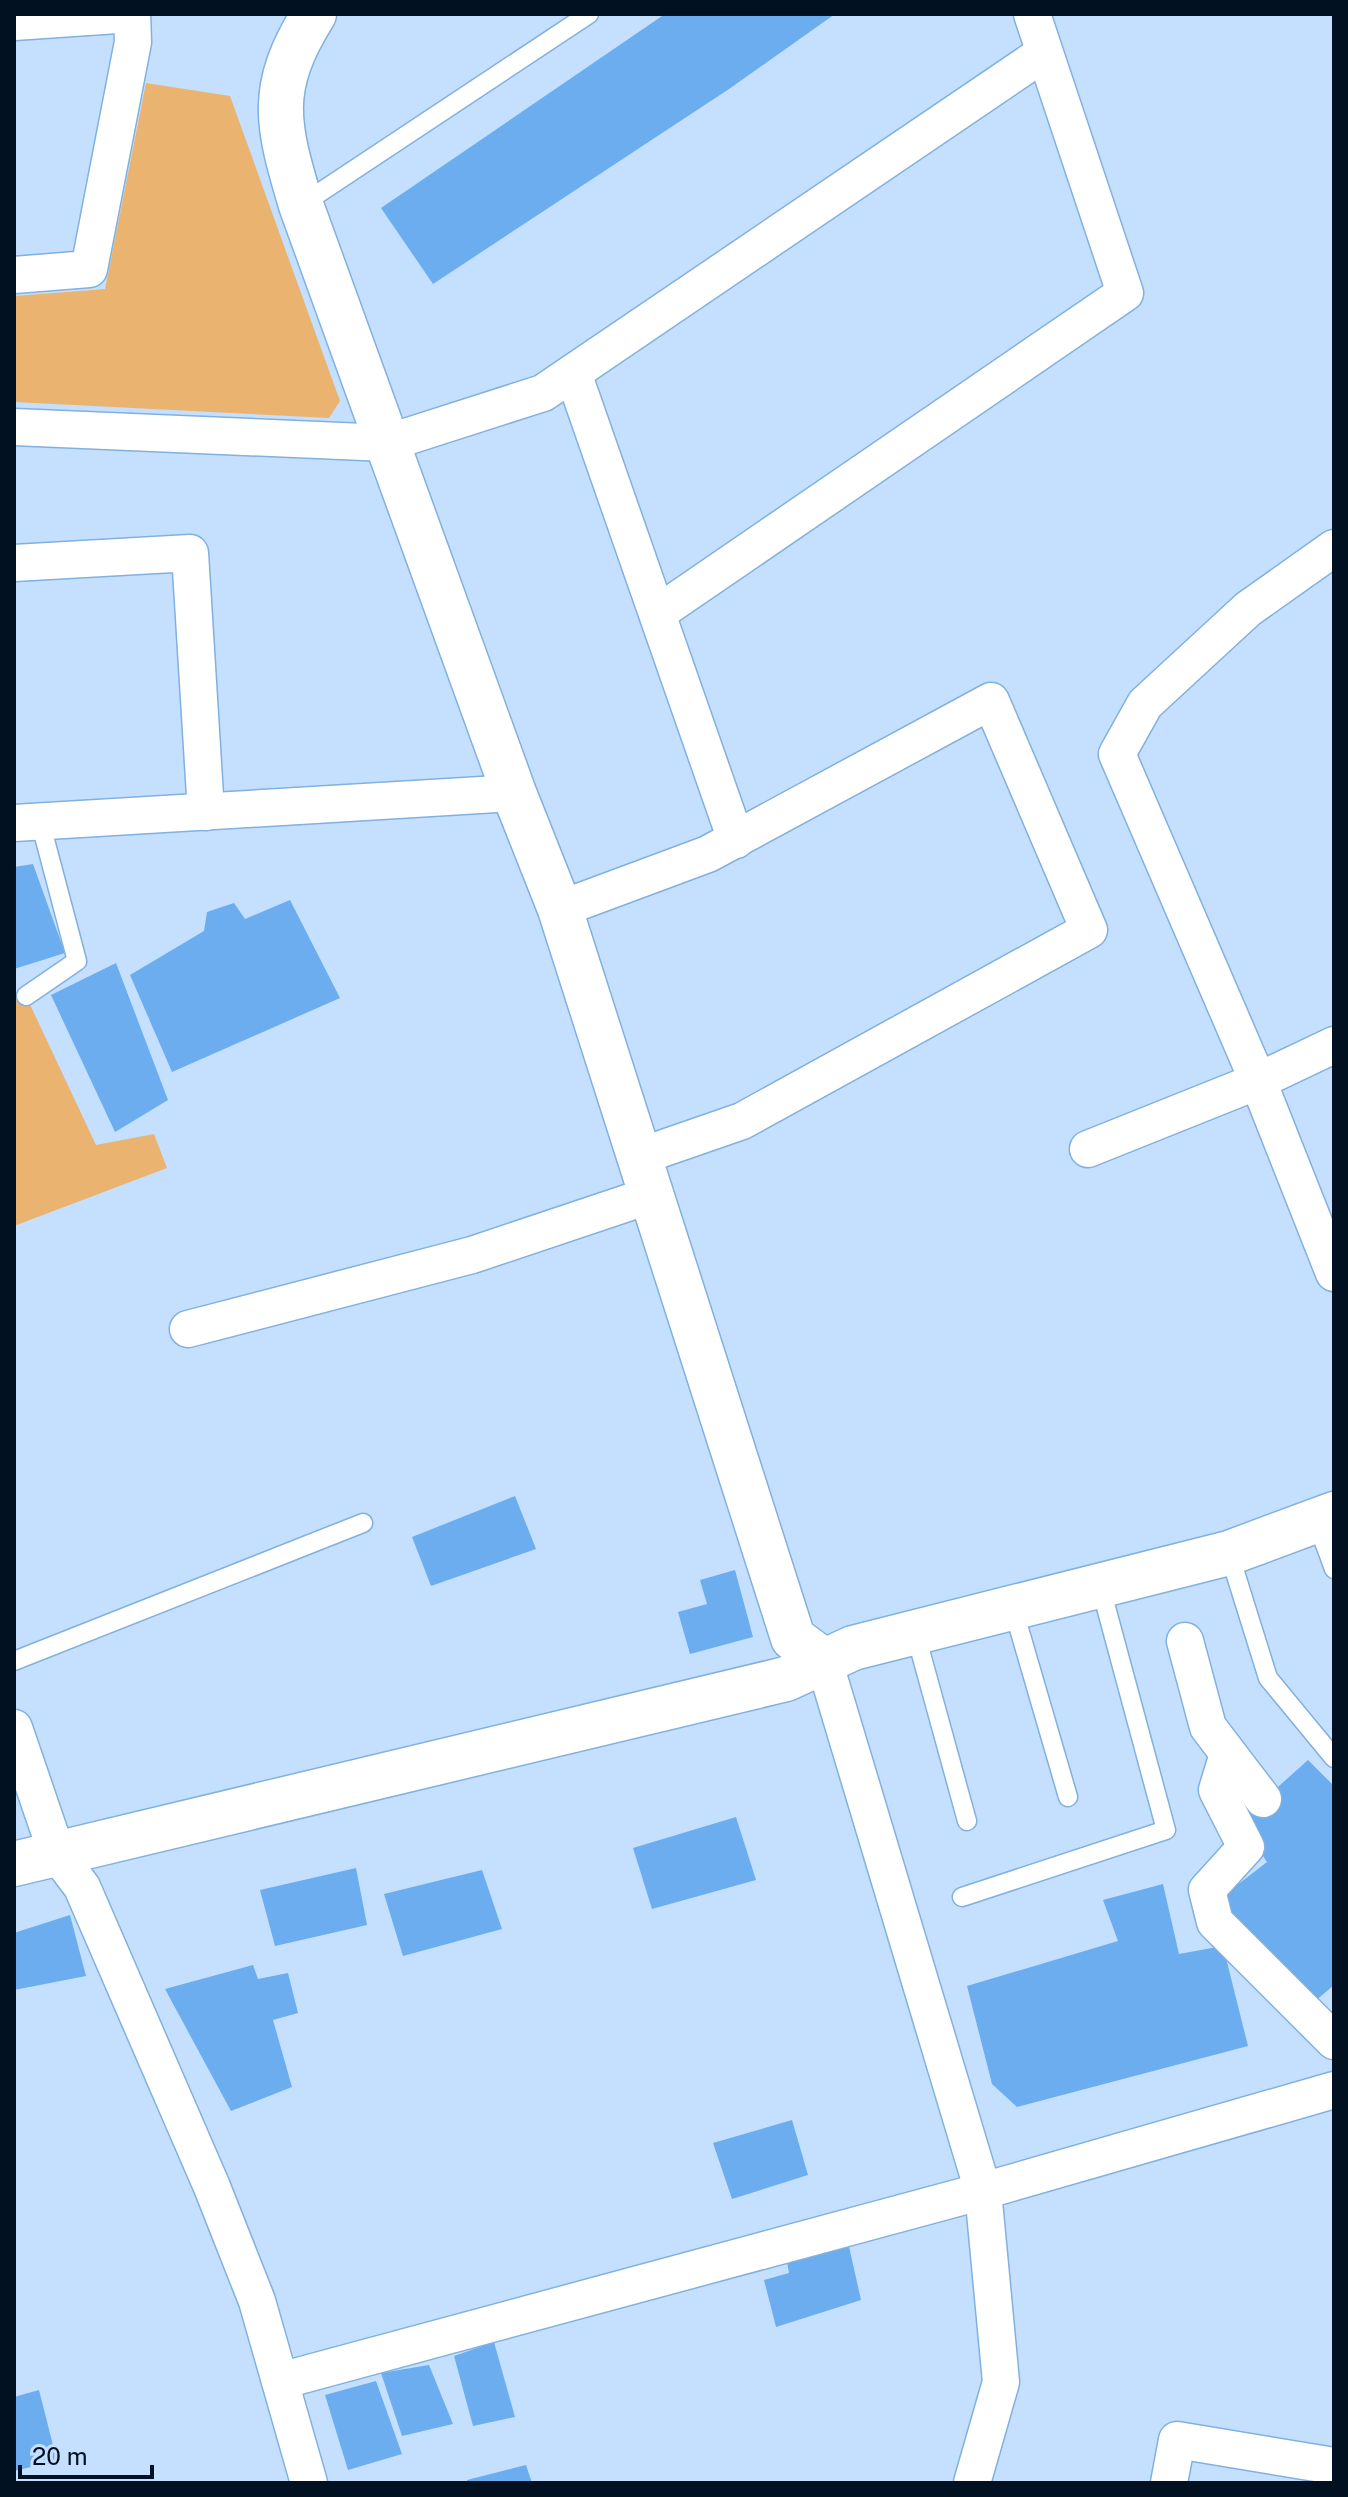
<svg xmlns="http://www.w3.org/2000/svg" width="1348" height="2497" font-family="'Public Sans',sans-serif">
<rect width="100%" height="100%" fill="#c4e0fe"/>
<g fill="#ebb370">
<polygon points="146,83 230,96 340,401 329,418 14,402 14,296 105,289"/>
<polygon points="26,996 96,1145 154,1134 167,1168 14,1226 14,999"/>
</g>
<g fill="#6badef">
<polygon points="665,14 835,14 729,89 433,284 381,208"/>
<polygon points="33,864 65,953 14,969 14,867"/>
<polygon points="290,900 340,998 172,1072 130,975 204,931 207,912 234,903 245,919"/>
<polygon points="116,963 168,1100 115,1132 51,995"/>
<polygon points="515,1496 536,1549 431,1586 412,1537"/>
<polygon points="735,1570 753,1637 690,1654 678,1612 707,1604 700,1580"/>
<polygon points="1308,1760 1334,1786 1334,1985 1314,2002 1214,1903 1267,1862 1240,1821"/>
<polygon points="736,1817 756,1880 652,1909 633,1848"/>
<polygon points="356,1868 367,1925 275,1946 260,1890"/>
<polygon points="482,1870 502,1929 403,1956 384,1894"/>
<polygon points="1163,1884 1179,1954 1223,1946 1248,2046 1017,2107 992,2084 967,1986 1118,1941 1103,1900"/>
<polygon points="70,1915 86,1976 14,1990 14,1933"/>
<polygon points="253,1965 258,1979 288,1973 298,2013 273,2020 292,2087 231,2111 165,1989"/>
<polygon points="792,2120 808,2175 732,2199 713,2143"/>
<polygon points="848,2242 861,2300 776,2327 764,2280 789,2273 786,2256"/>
<polygon points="494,2342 515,2417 473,2426 454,2356"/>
<polygon points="429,2365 453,2424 402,2436 381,2373"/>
<polygon points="376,2381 402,2454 348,2470 325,2395"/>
<polygon points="39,2390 57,2461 14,2471 14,2397"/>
<polygon points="526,2465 532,2483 468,2483 467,2480"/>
</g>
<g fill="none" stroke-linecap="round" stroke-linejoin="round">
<defs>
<g id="lane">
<polyline points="301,205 589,14"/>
<polyline points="26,996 77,961 40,821"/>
<polyline points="1316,1520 1334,1569"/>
<polyline points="1229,1553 1268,1678 1334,1758"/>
<polyline points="1013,1608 1068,1797"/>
<polyline points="915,1632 967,1821"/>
<polyline points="14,1661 363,1523"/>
<polyline points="962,1897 1166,1830 1100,1585"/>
</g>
<g id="street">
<polyline points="14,22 132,14"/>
<polyline points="14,275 89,269 133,42 132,14"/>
<polyline points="573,373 736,840"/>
<polyline points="14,427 387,443 543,393 1044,53"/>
<polyline points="1334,548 1248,609 1145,704 1117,754 1258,1081 1334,1273"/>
<polyline points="14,563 190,553 206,812"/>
<polyline points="658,613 1125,293 1032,14"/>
<polyline points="14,823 514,793"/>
<polyline points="560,909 708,854 991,701 1089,930 742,1121 641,1156"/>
<polyline points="1088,1149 1258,1081 1334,1045"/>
<polyline points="188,1329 472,1255 654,1194"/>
<polyline points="1185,1641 1208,1727 1263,1799"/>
<polyline points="824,1661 983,2191 1001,2382 972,2483"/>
<polyline points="14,1728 57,1854 82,1887 212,2187 257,2301 309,2483"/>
<polyline points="1228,1754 1217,1790 1246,1847 1207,1890 1215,1922 1334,2041"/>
<polyline points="280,2381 983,2191 1334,2090"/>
<polyline points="1169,2483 1177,2440 1334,2466"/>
</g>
<g id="secondary">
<path d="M314,14C267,89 277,124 301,205L514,793L560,909L793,1638L824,1661"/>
<polyline points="14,1864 786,1679 853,1648 1229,1553 1334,1514"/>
</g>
</defs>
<use href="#lane" stroke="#82b0df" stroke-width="21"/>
<use href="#street" stroke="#82b0df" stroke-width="39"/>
<use href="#secondary" stroke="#82b0df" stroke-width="47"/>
<use href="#lane" stroke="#fff" stroke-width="18"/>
<use href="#street" stroke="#fff" stroke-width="36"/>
<use href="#secondary" stroke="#fff" stroke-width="44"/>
</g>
<rect width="1348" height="2497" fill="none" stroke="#021122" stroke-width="32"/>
<path d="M20 2465v12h132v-12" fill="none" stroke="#021122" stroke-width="4"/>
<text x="32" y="2465" font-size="24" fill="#021122" stroke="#c4e0fe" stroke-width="6" paint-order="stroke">20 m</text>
</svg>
